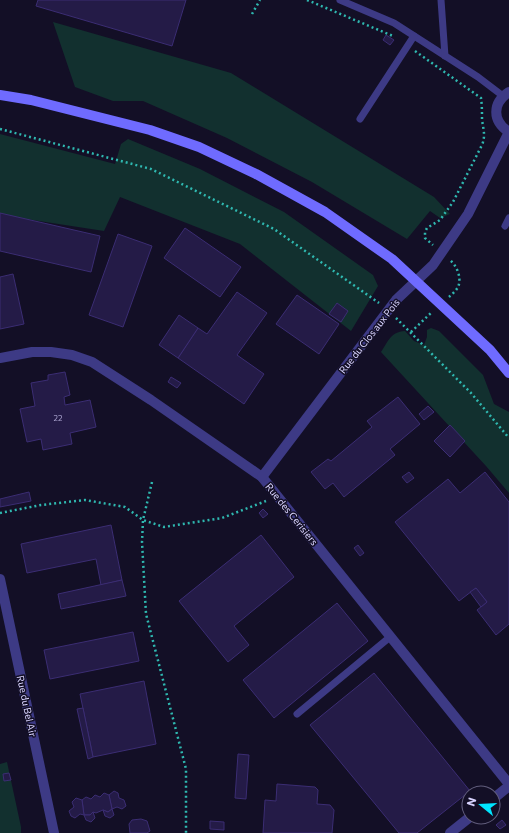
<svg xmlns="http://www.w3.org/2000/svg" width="509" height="833" font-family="Commissioner,sans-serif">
<rect width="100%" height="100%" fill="#130f26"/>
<g fill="#12302f">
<polygon points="53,22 231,73 434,197 450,214 440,218 430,211 407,239 312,182 227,138 143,101 113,101 75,87"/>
<polygon points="0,134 115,164 121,144 128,139 200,169 284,212 373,275 378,286 351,331 240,244 120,197 104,231 0,215"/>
<path d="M431,328L439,331L483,375L494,404L509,412V493L486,466L381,352C388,342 390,332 405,331L414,341L424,345L427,337V330Z"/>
<polygon points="7,762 21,827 21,833 0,833 0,764"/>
</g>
<g fill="#241b47" stroke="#3b2d73">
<polygon points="38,0 186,0 172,46 36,6"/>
<polygon points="386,35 394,40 390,45 383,40"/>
<polygon points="0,213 100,236 91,272 0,251"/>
<polygon points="185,228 241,267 220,297 164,258"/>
<polygon points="118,234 152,246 123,327 89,315"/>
<polygon points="13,274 24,324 0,329 0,277"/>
<polygon points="237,292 267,313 237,355 264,374 244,404 178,358 198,328 207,334"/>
<polygon points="297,295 339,324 319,354 276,324"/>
<polygon points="337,303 348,311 341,322 329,314"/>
<polygon points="179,315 198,328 178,358 159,345"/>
<polygon points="65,372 70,395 64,397 65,405 90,400 96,427 70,433 72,444 43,450 41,439 27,442 20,409 35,406 31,383 48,380 48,375"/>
<polygon points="171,377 181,383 177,388 168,382"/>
<polygon points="398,397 420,424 390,449 395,455 344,497 333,483 325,489 311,472 328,459 331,461 372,427 367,421"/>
<polygon points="428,406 434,412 424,420 419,414"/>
<polygon points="450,425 465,441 450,457 434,441"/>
<polygon points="409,472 414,478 407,483 402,477"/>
<polygon points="485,472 509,502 509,624 496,635 477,610 487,602 476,588 459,601 395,522 448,479 460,493"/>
<polygon points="29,492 31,501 0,507 0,499"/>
<polygon points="263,509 268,514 263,518 259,513"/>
<polygon points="111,525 122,580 101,585 96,559 27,573 21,544"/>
<polygon points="261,535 294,577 234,626 249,645 228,662 179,601"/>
<polygon points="358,545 364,553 360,556 354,548"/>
<polygon points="122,580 126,596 61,609 58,594"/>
<polygon points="476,588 487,602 481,607 470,592"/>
<polygon points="337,603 368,641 274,718 243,680"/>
<polygon points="133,632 139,661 50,679 44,650"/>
<polygon points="374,673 470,791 417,833 399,833 310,725"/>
<polygon points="144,681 156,744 93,757 80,694"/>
<polygon points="83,708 93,757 88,759 77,709"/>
<polygon points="238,754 249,755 246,799 235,798"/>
<polygon points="9,773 11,780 4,781 3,774"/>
<polygon points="277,784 315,787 318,790 317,804 330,805 334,810 332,833 263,833 265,800 276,801"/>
<polygon points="114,791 118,793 119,798 124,800 126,806 122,809 117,807 112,809 109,795"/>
<polygon points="104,793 109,795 112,809 108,812 103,810 96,813 93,812 90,815 84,815 82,800 86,797 91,799 95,795 100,797"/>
<polygon points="76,798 82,800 84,815 80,814 75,818 71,816 69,811 74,807 72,802"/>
<polygon points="112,809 114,815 110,818 105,816 103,810 108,812"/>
<polygon points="93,812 95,818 91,822 86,820 84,815 90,815"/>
<polygon points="141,819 147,821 150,831 147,833 130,833 129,824 132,820"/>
<polygon points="502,820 506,825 500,829 496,825"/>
<polygon points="210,821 224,822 224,830 210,829"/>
</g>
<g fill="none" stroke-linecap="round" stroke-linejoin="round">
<g stroke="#2fb8b0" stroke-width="2.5" stroke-dasharray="2 3" stroke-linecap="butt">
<polyline points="307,0 393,36"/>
<polyline points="252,14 260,0"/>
<path d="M415,51L481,98C482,105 482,112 482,119C483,129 486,135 482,145L453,202L440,220L427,228L425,232V238L433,245"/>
<polyline points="0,129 151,169 274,229 379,303"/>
<path d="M449,297C452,294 456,291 458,287C462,278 457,266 450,260"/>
<polyline points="396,318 471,393 509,438"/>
<polyline points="411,332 432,312"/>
<polyline points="152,482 143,520 142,542 146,614 186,769 186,833"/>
<polyline points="0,513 41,505 85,500 125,507 143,520 164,527 222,518 266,501"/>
</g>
<g stroke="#3d3a85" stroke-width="7">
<polyline points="340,0 394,23 478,77 503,96"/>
<polyline points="441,0 445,56"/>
<polyline points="360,119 414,36"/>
<polyline points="505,226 509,218"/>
<polyline points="297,714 390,637"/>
</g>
<g stroke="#3d3a85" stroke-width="10">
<path d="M509,92C492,103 492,121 509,132"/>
<polyline points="0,358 32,352 51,352 72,355 92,362 151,400 262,477 509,784"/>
<polyline points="262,477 396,300 433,265 468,214 509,132"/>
<polyline points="0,579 54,833"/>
<polyline points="493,799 509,786"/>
<polyline points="450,833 470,817"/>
</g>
<polyline stroke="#6f6bff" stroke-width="10" points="0,95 31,100 150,130 199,147 256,174 325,212 392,259 490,350 509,373"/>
</g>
<g text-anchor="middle" stroke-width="3" stroke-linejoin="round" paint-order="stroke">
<g font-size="8" fill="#aca6d1">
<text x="58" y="421">22</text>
</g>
<g font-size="10" fill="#d9d4ff" stroke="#130f26">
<text transform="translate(369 336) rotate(-52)" y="4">Rue du Clos aux Pois</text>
<text transform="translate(292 514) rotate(51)" y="4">Rue des Cerisiers</text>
<text transform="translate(27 706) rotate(78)" y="4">Rue du Bel Air</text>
</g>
</g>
<g transform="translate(481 805) rotate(288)"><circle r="19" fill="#130f26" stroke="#625e7d"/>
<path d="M0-3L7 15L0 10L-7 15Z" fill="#00e5ff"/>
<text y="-6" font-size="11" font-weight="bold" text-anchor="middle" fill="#d9d4ff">N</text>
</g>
</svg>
